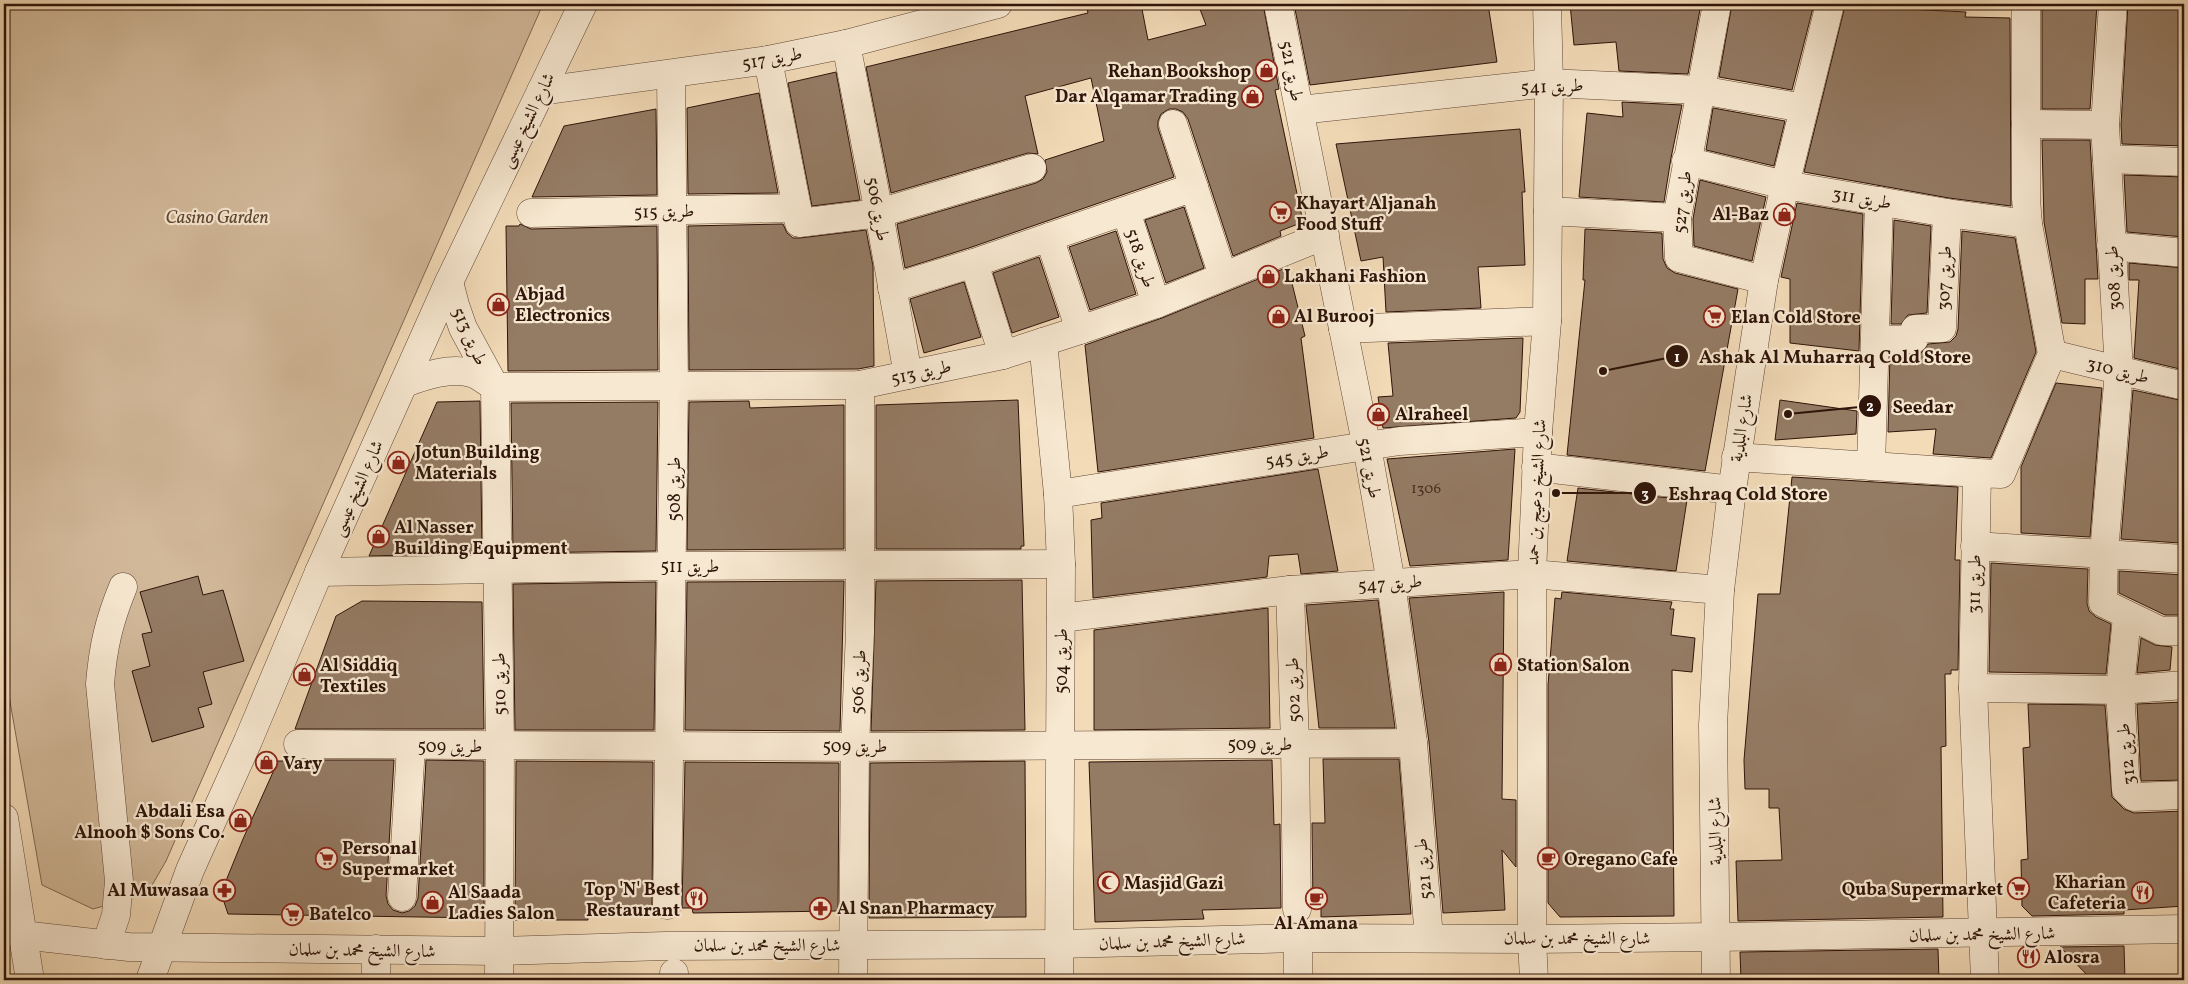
<svg xmlns="http://www.w3.org/2000/svg" width="2188" height="984" font-family="Vollkorn,Amiri,serif">
<rect width="100%" height="100%" fill="#f3dbb8"/>
<filter id="stains"><feTurbulence type="fractalNoise" baseFrequency=".004" numOctaves="4"/><feColorMatrix values="0 0 0 0 .2 0 0 0 0 .09 0 0 0 0 .02 0 0 0 .5 -.17"/></filter>
<radialGradient id="worn" r=".72"><stop offset=".6" stop-color="#630" stop-opacity="0"/><stop offset="1" stop-color="#630" stop-opacity=".3"/></radialGradient>
<polygon fill="#d2b99a" stroke="#806652" points="4,4 543,4 166,861 147,894 93,909 42,885 4,667"/>
<g fill="#947b64" stroke="#2e1409">
<polygon points="1086,4 1141,4 1148,40 1206,25 1198,4 1263,4 1279,89 1275,90 1303,222 1280,231 1281,236 1233,256 1188,119 1183,112 1176,109 1169,109 1161,114 1158,121 1158,128 1174,177 969,248 905,268 897,224 1036,183 1043,179 1047,172 1045,160 1104,141 1091,78 1025,96 1038,154 1028,153 891,193 866,67 1088,13"/>
<polygon points="1294,4 1488,4 1497,62 1310,85"/>
<polygon points="1570,4 1701,4 1688,74 1619,71 1616,42 1574,45"/>
<polygon points="1732,4 1814,4 1792,90 1719,77"/>
<polygon points="2042,4 2097,4 2090,109 2042,109"/>
<polygon points="2128,4 2184,4 2184,146 2122,144 2121,125"/>
<polygon points="1845,6 1966,12 1965,17 2010,18 2011,206 1949,198 1804,172"/>
<polygon points="836,72 860,200 812,206 788,83"/>
<polygon points="759,93 778,193 688,194 687,108"/>
<polygon points="1622,102 1682,105 1671,158 1664,202 1579,197 1587,113 1623,117"/>
<polygon points="1713,108 1785,121 1774,166 1706,150"/>
<polygon points="656,109 657,195 532,197 564,126"/>
<polygon points="1520,129 1525,192 1522,192 1525,265 1478,267 1481,308 1386,312 1383,257 1361,261 1336,144"/>
<polygon points="2042,140 2090,140 2098,279 2085,279 2085,324 2062,323 2044,222"/>
<polygon points="2124,175 2184,177 2184,237 2127,232"/>
<polygon points="1700,180 1766,197 1752,261 1694,246 1693,219"/>
<polygon points="1797,203 1863,214 1859,351 1790,343 1790,279 1781,277"/>
<polygon points="1184,207 1204,268 1166,283 1145,220"/>
<polygon points="1894,220 1931,226 1927,313 1908,315 1901,324 1891,324"/>
<polygon points="520,224 531,229 657,226 658,370 508,371 506,226 519,226"/>
<polygon points="783,224 787,233 793,238 800,238 866,230 873,266 874,366 858,369 689,370 688,226"/>
<polygon points="1585,229 1662,233 1663,259 1667,268 1675,273 1738,289 1705,471 1567,455 1585,280 1583,280"/>
<polygon points="1116,231 1136,294 1090,310 1069,247"/>
<polygon points="1962,231 2015,238 2036,352 1991,458 1933,454 1936,429 1888,432 1890,355 1921,353 1928,344 1950,342 1956,336 1958,329"/>
<polygon points="1039,257 1059,317 1012,333 993,273"/>
<polygon points="2129,263 2184,268 2184,370 2134,358 2139,280 2129,280"/>
<polygon points="1288,267 1305,336 1301,338 1314,438 1098,472 1085,345 1162,318"/>
<polygon points="964,282 981,337 924,353 910,299"/>
<polygon points="1523,338 1520,412 1516,418 1383,428 1378,397 1393,396 1388,343"/>
<polygon points="2056,383 2102,388 2090,537 2021,533 2021,467"/>
<polygon points="2133,390 2184,401 2184,488 2180,543 2121,539"/>
<polygon points="1018,400 1024,546 1021,546 1021,549 876,549 876,405"/>
<polygon points="1780,400 1857,411 1856,434 1775,440"/>
<polygon points="480,401 482,553 369,556 437,402"/>
<polygon points="749,401 750,408 844,405 844,549 687,550 689,402"/>
<polygon points="658,402 656,551 513,553 511,403"/>
<polygon points="1515,449 1508,560 1410,566 1387,459"/>
<polygon points="1318,469 1338,571 1301,574 1298,554 1269,556 1267,577 1093,598 1091,520 1102,518 1101,503"/>
<polygon points="1792,477 1958,487 1955,560 1960,560 1958,670 1951,670 1951,674 1945,674 1946,746 1941,747 1943,917 1738,921 1736,861 1782,860 1779,808 1769,808 1769,789 1745,789 1744,760 1758,594 1780,594"/>
<polygon points="1578,488 1687,500 1676,571 1567,561"/>
<polygon points="1991,563 2088,569 2087,603 2089,611 2096,617 2111,624 2106,674 1989,672"/>
<polygon points="2119,571 2184,575 2181,615 2165,615 2119,593"/>
<polygon points="198,576 203,595 223,590 244,661 203,672 212,704 198,708 204,727 152,742 132,671 150,666 142,634 152,632 140,592"/>
<polygon points="1022,580 1025,730 871,731 876,581"/>
<polygon points="844,581 840,731 685,730 687,582"/>
<polygon points="656,582 654,730 515,730 513,584"/>
<polygon points="1504,592 1502,799 1516,800 1516,867 1502,850 1505,910 1443,913 1429,742 1409,598"/>
<polygon points="1562,592 1672,602 1670,609 1674,609 1671,635 1695,638 1692,672 1672,670 1674,916 1560,917 1548,903 1548,685 1555,598 1561,599"/>
<polygon points="1378,600 1395,728 1319,728 1306,605"/>
<polygon points="362,601 482,602 484,729 295,729 336,616"/>
<polygon points="1268,608 1270,728 1094,730 1094,630"/>
<polygon points="2141,638 2155,645 2172,647 2170,670 2137,673"/>
<polygon points="2184,702 2184,780 2141,781 2137,704"/>
<polygon points="2028,704 2105,705 2112,797 2124,809 2134,813 2184,811 2184,906 2124,910 2124,914 2032,916 2022,906 2021,860 2028,859 2023,748 2030,747"/>
<polygon points="286,754 291,758 298,760 394,760 386,896 388,904 393,910 402,913 409,911 415,906 418,898 426,760 484,761 484,918 228,914 221,893 243,839 278,761 284,761"/>
<polygon points="1323,759 1399,759 1411,914 1321,917 1321,908 1313,908 1312,823 1325,823"/>
<polygon points="1272,760 1274,825 1280,824 1281,908 1202,910 1204,919 1095,922 1089,762"/>
<polygon points="516,761 653,762 652,909 587,909 588,920 515,920"/>
<polygon points="1025,761 1026,917 869,918 870,763"/>
<polygon points="685,762 839,763 838,911 693,913 692,908 682,908"/>
<polygon points="2124,946 2125,980 2092,980 2060,947"/>
<polygon points="1938,949 1939,980 1741,980 1740,952"/>
</g>
<g fill="none" stroke-linecap="round" stroke-linejoin="round">
<defs>
<g id="minor">
<polyline points="1278,4 1369,458 1391,583 1413,743 1429,938"/>
<polyline points="1717,4 1677,218 1679,258 1764,280"/>
<polyline points="2113,4 2105,125 2119,371 2104,553 2103,603 2161,631 2184,631"/>
<polyline points="846,44 879,213 908,375"/>
<polyline points="768,60 797,208"/>
<polyline points="541,91 768,60 846,44 998,4"/>
<polyline points="1300,110 1549,83 1700,90 1804,108"/>
<polyline points="1173,124 1223,276"/>
<polyline points="2026,124 2105,125"/>
<polyline points="2107,159 2184,162"/>
<polyline points="1686,161 1785,185 1947,213 2028,224"/>
<polyline points="1126,211 1156,304"/>
<polyline points="1548,211 1677,218"/>
<polyline points="531,213 797,208 799,223 879,213 1032,168"/>
<polyline points="1049,237 1080,330"/>
<polyline points="2111,246 2184,253"/>
<polyline points="974,263 1003,355"/>
<polyline points="449,282 455,305 463,328 495,387 500,746 499,980"/>
<polyline points="892,288 974,263 1194,187"/>
<polyline points="1343,329 1547,321"/>
<polyline points="1875,340 1914,339 1915,329 1942,328 1947,213"/>
<polyline points="1043,342 1058,494 1061,564 1059,980"/>
<polyline points="2052,354 2184,386"/>
<path d="M405,383C424,376 450,367 471,373C479,375 488,383 495,387L860,385L1003,355L1080,330L1156,304L1325,235"/>
<polyline points="1736,457 1977,473"/>
<polyline points="1871,466 1879,201"/>
<polyline points="1536,467 1732,490"/>
<polyline points="1058,494 1366,446 1400,441 1538,432"/>
<polyline points="1975,546 2184,559"/>
<polyline points="319,572 673,566 1061,564"/>
<polyline points="1290,590 1295,744 1297,909"/>
<polyline points="2127,616 2120,690 2126,790 2134,797 2184,795"/>
<polyline points="1061,618 1290,590 1532,574 1720,590"/>
<polyline points="1973,688 2120,690 2184,685"/>
<polyline points="298,744 855,747 1413,743"/>
<polyline points="4,818 30,980"/>
<polyline points="402,897 411,746"/>
<polyline points="667,905 674,387 671,74"/>
<polyline points="22,935 129,947 498,951 665,946 1059,944 1298,938 1532,939 1716,937 2184,929"/>
<path d="M106,945L116,915L119,881L100,684C103,647 109,621 123,587"/>
<polyline points="376,949 376,980"/>
<polyline points="150,980 190,870 248,741 319,572 449,282 583,4"/>
<polyline points="674,980 674,973"/>
<polyline points="853,980 855,747 860,632 860,385"/>
<polyline points="1298,980 1298,938"/>
<polyline points="1534,980 1532,939 1532,574 1538,432 1547,321 1549,83 1547,4"/>
<polyline points="1716,980 1713,725 1720,590 1732,490 1764,280 1785,185 1830,4"/>
<polyline points="1985,980 1973,688 1977,473 2001,474 2052,354 2028,224 2026,199 2026,4"/>
</g>
</defs>
<use href="#minor" stroke="#5f4635" stroke-width="29"/>
<use href="#minor" stroke="#f7e8d1" stroke-width="28"/>
</g>
<defs>
<symbol id="shop-ring" viewBox="-11 -11 22 22"><circle r="9.5" fill="#f7e8d1" stroke="#8f2418" stroke-width="1.5"/><path d="M-5-2.5h2.3a2.7 3.5 0 0 1 5.4 0H5L5.5 6h-11ZM-1.5-2.5h3a1.5 2.3 0 0 0-3 0Z" fill="#8f2418"/></symbol>
<symbol id="supermarket-ring" viewBox="-11 -11 22 22"><circle r="9.5" fill="#f7e8d1" stroke="#8f2418" stroke-width="1.5"/><path d="M-6-5.5h2.5l.6 2H6L4.5 2H-2.5L-4.4-4H-6ZM-1.5 3.2a1.3 1.3 0 1 0 .1 0ZM3 3.2a1.3 1.3 0 1 0 .1 0Z" fill="#8f2418"/></symbol>
<symbol id="cafe-ring" viewBox="-11 -11 22 22"><circle r="9.5" fill="#f7e8d1" stroke="#8f2418" stroke-width="1.5"/><path d="M-5.5-4.5H6V0H3Q3 3.5 0 3.5H-2.5Q-5.5 3.5-5.5 0ZM3-3.2v2h1.7v-2ZM-6 4.5H4V6H-6Z" fill="#8f2418"/></symbol>
<symbol id="mosque-ring" viewBox="-11 -11 22 22"><circle r="9.5" fill="#f7e8d1" stroke="#8f2418" stroke-width="1.5"/><path d="M3.5-4.9A6 6 0 1 0 3.5 4.9A5 5 0 1 1 3.5-4.9Z" fill="#8f2418"/></symbol>
<symbol id="pharmacy-ring" viewBox="-11 -11 22 22"><circle r="9.5" fill="#f7e8d1" stroke="#8f2418" stroke-width="1.5"/><path d="M-2-6h4v4h4v4h-4v4h-4v-4h-4v-4h4Z" fill="#8f2418"/></symbol>
<symbol id="restaurant-ring" viewBox="-11 -11 22 22"><circle r="9.5" fill="#f7e8d1" stroke="#8f2418" stroke-width="1.5"/><path d="M-5-6h1v4h1v-4h1v4h1v-4h1v5L-1.5 .5V6h-2V.5L-5-1ZM5-6V6H3V1.5H1.5Q1.5-4 5-6Z" fill="#8f2418"/></symbol>
</defs>
<g fill-rule="evenodd">
<use href="#shop-ring" x="1254" y="58" width="25" height="25"/>
<use href="#shop-ring" x="1240" y="84" width="25" height="25"/>
<use href="#supermarket-ring" x="1268" y="200" width="25" height="25"/>
<use href="#shop-ring" x="1772" y="202" width="25" height="25"/>
<use href="#shop-ring" x="1256" y="264" width="25" height="25"/>
<use href="#shop-ring" x="486" y="292" width="25" height="25"/>
<use href="#shop-ring" x="1266" y="304" width="25" height="25"/>
<use href="#supermarket-ring" x="1702" y="304" width="25" height="25"/>
<use href="#shop-ring" x="1366" y="402" width="25" height="25"/>
<use href="#shop-ring" x="386" y="450" width="25" height="25"/>
<use href="#shop-ring" x="366" y="524" width="25" height="25"/>
<use href="#shop-ring" x="1488" y="652" width="25" height="25"/>
<use href="#shop-ring" x="292" y="662" width="25" height="25"/>
<use href="#shop-ring" x="254" y="750" width="25" height="25"/>
<use href="#shop-ring" x="228" y="808" width="25" height="25"/>
<use href="#supermarket-ring" x="314" y="846" width="25" height="25"/>
<use href="#cafe-ring" x="1536" y="846" width="25" height="25"/>
<use href="#mosque-ring" x="1096" y="870" width="25" height="25"/>
<use href="#supermarket-ring" x="2006" y="876" width="25" height="25"/>
<use href="#pharmacy-ring" x="212" y="878" width="25" height="25"/>
<use href="#restaurant-ring" x="2130" y="880" width="25" height="25"/>
<use href="#cafe-ring" x="1304" y="886" width="25" height="25"/>
<use href="#restaurant-ring" x="684" y="886" width="25" height="25"/>
<use href="#shop-ring" x="420" y="890" width="25" height="25"/>
<use href="#pharmacy-ring" x="808" y="896" width="25" height="25"/>
<use href="#supermarket-ring" x="280" y="902" width="25" height="25"/>
<use href="#restaurant-ring" x="2016" y="944" width="25" height="25"/>
</g>
<g text-anchor="middle" stroke-width="4.5" stroke-linejoin="round" paint-order="stroke">
<g font-size="15" fill="#482e20">
<text x="1426" y="493">1306</text>
</g>
<g font-size="18" fill="#2e1409" stroke="#f7e8d1">
<text transform="translate(772 58) rotate(-10)" y="6">طريق 517</text>
<text transform="translate(1292 71) rotate(79)" y="6">طريق 521</text>
<text transform="translate(1552 86) rotate(-2)" y="6">طريق 541</text>
<text transform="translate(527 120) rotate(-64)" y="6">شارع الشيخ عيسى</text>
<text transform="translate(1862 198) rotate(10)" y="6">طريق 311</text>
<text transform="translate(1682 202) rotate(-84)" y="6">طريق 527</text>
<text transform="translate(878 209) rotate(80)" y="6">طريق 506</text>
<text transform="translate(664 211) rotate(-1)" y="6">طريق 515</text>
<text transform="translate(1141 258) rotate(72)" y="6">طريق 518</text>
<text transform="translate(1944 278) rotate(-88)" y="6">طريق 307</text>
<text transform="translate(2113 278) rotate(-93)" y="6">طريق 308</text>
<text transform="translate(470 336) rotate(66)" y="6">طريق 513</text>
<text transform="translate(2118 370) rotate(14)" y="6">طريق 310</text>
<text transform="translate(921 372) rotate(-12)" y="6">طريق 513</text>
<text transform="translate(1741 428) rotate(-81)" y="6">شارع البلدية</text>
<text transform="translate(1297 456) rotate(-9)" y="6">طريق 545</text>
<text transform="translate(1370 468) rotate(79)" y="6">طريق 521</text>
<text transform="translate(357 488) rotate(-66)" y="6">شارع الشيخ عيسى</text>
<text transform="translate(674 489) rotate(-90)" y="6">طريق 508</text>
<text transform="translate(1536 492) rotate(-87)" y="6">شارع الشيخ دعيج بن حمد</text>
<text x="690" y="572">طريق 511</text>
<text transform="translate(1390 583) rotate(-4)" y="6">طريق 547</text>
<text transform="translate(1974 584) rotate(-89)" y="6">طريق 311</text>
<text transform="translate(1061 661) rotate(-90)" y="6">طريق 504</text>
<text transform="translate(858 682) rotate(-87)" y="6">طريق 506</text>
<text transform="translate(499 684) rotate(-91)" y="6">طريق 510</text>
<text transform="translate(1293 690) rotate(-92)" y="6">طريق 502</text>
<text x="1260" y="750">طريق 509</text>
<text x="450" y="752">طريق 509</text>
<text x="855" y="752">طريق 509</text>
<text transform="translate(2126 754) rotate(-96)" y="6">طريق 312</text>
<text transform="translate(1715 831) rotate(-91)" y="6">شارع البلدية</text>
<text transform="translate(1423 869) rotate(-95)" y="6">طريق 521</text>
<text transform="translate(1982 934) rotate(-1)" y="6">شارع الشيخ محمد بن سلمان</text>
<text x="1577" y="944">شارع الشيخ محمد بن سلمان</text>
<text transform="translate(1172 941) rotate(-2)" y="6">شارع الشيخ محمد بن سلمان</text>
<text x="767" y="951">شارع الشيخ محمد بن سلمان</text>
<text transform="translate(362 950) rotate(1)" y="6">شارع الشيخ محمد بن سلمان</text>
</g>
<g font-size="18" font-weight="bold" fill="#2e1409" stroke="#f7e8d1" text-anchor="start">
<text x="1251" y="77" text-anchor="end">Rehan Bookshop</text>
<text x="1237" y="102" text-anchor="end">Dar Alqamar Trading</text>
<text x="1296" y="209">Khayart Aljanah<tspan x="1296" dy="21">Food Stuff</tspan></text>
<text x="1769" y="220" text-anchor="end">Al-Baz</text>
<text x="1284" y="282">Lakhani Fashion</text>
<text x="515" y="300">Abjad<tspan x="515" dy="21">Electronics</tspan></text>
<text x="1294" y="322">Al Burooj</text>
<text x="1731" y="323">Elan Cold Store</text>
<text x="1395" y="420">Alraheel</text>
<text x="415" y="458">Jotun Building<tspan x="415" dy="21">Materials</tspan></text>
<text x="394" y="533">Al Nasser<tspan x="394" dy="21">Building Equipment</tspan></text>
<text x="320" y="671">Al Siddiq<tspan x="320" dy="21">Textiles</tspan></text>
<text x="1517" y="671">Station Salon</text>
<text x="283" y="769">Vary</text>
<text x="225" y="817" text-anchor="end">Abdali Esa<tspan x="225" dy="21">Alnooh $ Sons Co.</tspan></text>
<text x="342" y="854">Personal<tspan x="342" dy="21">Supermarket</tspan></text>
<text x="1564" y="865">Oregano Cafe</text>
<text x="2126" y="888" text-anchor="end">Kharian<tspan x="2126" dy="21">Cafeteria</tspan></text>
<text x="1124" y="889">Masjid Gazi</text>
<text x="680" y="895" text-anchor="end">Top 'N' Best<tspan x="680" dy="21">Restaurant</tspan></text>
<text x="2003" y="895" text-anchor="end">Quba Supermarket</text>
<text x="209" y="896" text-anchor="end">Al Muwasaa</text>
<text x="448" y="898">Al Saada<tspan x="448" dy="21">Ladies Salon</tspan></text>
<text x="837" y="914">Al Snan Pharmacy</text>
<text x="309" y="920">Batelco</text>
<text x="1316" y="929" text-anchor="middle">Al Amana</text>
<text x="2044" y="963">Alosra</text>
</g>
<g font-size="18" font-style="italic" fill="#5f4634" stroke="#f7e8d1">
<text x="217" y="223">Casino Garden</text>
</g>
</g>
<path fill="none" stroke="#2e1409" stroke-width="2" d="M1603 371L1677 356M1788 414L1870 406M1556 493L1645 493"/>
<g fill="#2e1409" stroke="#f7e8d1" stroke-width="2">
<circle cx="1603" cy="371" r="5"/>
<circle cx="1788" cy="414" r="5"/>
<circle cx="1556" cy="493" r="5"/>
<circle cx="1677" cy="356" r="12"/>
<circle cx="1870" cy="406" r="12"/>
<circle cx="1645" cy="493" r="12"/>
</g>
<g font-size="15" text-anchor="middle" font-weight="bold" fill="#fff">
<text x="1677" y="362">1</text>
<text x="1870" y="411">2</text>
<text x="1645" y="498">3</text>
</g>
<g font-size="19" text-anchor="middle" font-weight="bold" fill="#2e1409" stroke="#f7e8d1" stroke-width="4.5" stroke-linejoin="round" paint-order="stroke">
<text x="1835" y="363">Ashak Al Muharraq Cold Store</text>
<text x="1923" y="413">Seedar</text>
<text x="1748" y="500">Eshraq Cold Store</text>
</g>
<rect width="2188" height="984" fill="none" stroke="#f3dbb8" stroke-width="20"/>
<rect x="5" y="5" width="2178" height="974" fill="none" stroke="#2e1409" stroke-width="2.5"/>
<rect x="10" y="10" width="2168" height="964" fill="none" stroke="#2e1409"/>
<rect width="100%" height="100%" filter="url(#stains)"/>
<rect width="100%" height="100%" fill="url(#worn)"/>
</svg>
